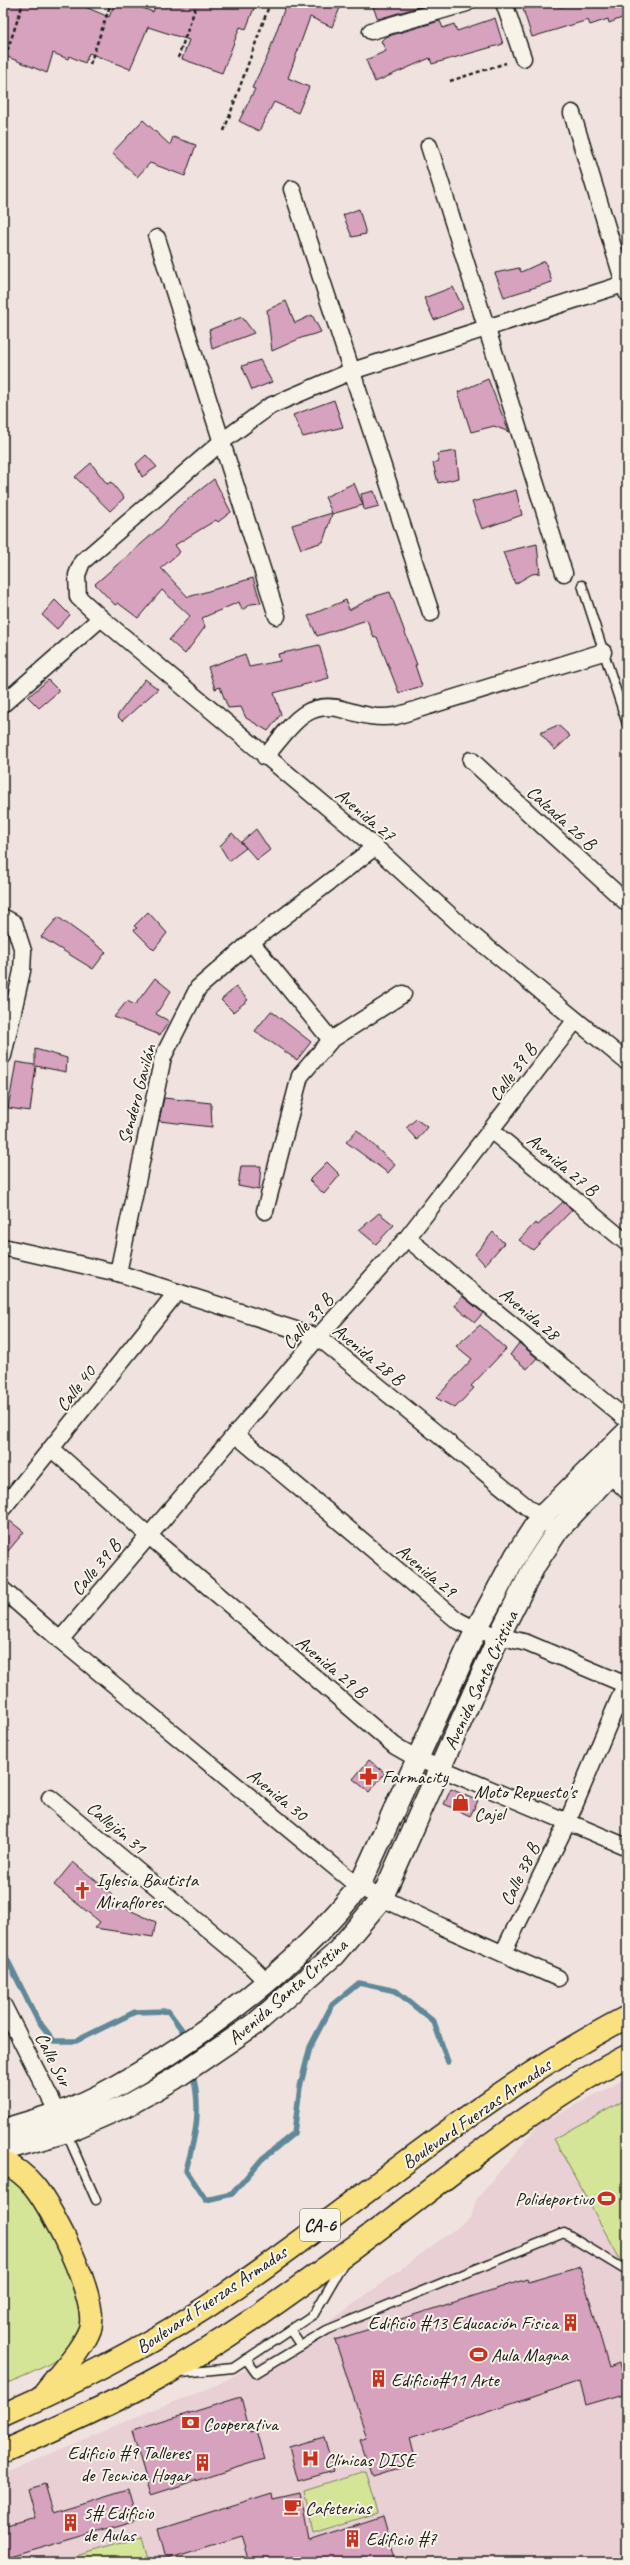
<svg xmlns="http://www.w3.org/2000/svg" width="630" height="2565" font-family="Caveat,sans-serif">
<rect width="100%" height="100%" fill="#f0e3df"/>
<filter id="ink" filterUnits="userSpaceOnUse"><feTurbulence type="fractalNoise" baseFrequency=".025" numOctaves="2"/><feDisplacementMap in="SourceGraphic" scale="8" xChannelSelector="R" yChannelSelector="G"/><feConvolveMatrix kernelMatrix="1 2 1 2 8 2 1 2 1" color-interpolation-filters="sRGB"/></filter>
<g filter="url(#ink)">
<polygon fill="#e8d0d5" points="627,2078 627,2562 3,2562 3,2474 154,2409 207,2390 313,2334 471,2217 476,2200 539,2124"/>
<g fill="#d5e598" stroke="#78805a">
<polygon points="627,2099 627,2257 621,2261 554,2139"/>
<path d="M3,2171C12,2179 23,2186 30,2196C51,2226 97,2309 73,2344C61,2363 23,2376 3,2385Z"/>
<polygon points="365,2471 377,2513 313,2533 304,2490"/>
<polygon points="142,2537 149,2562 79,2562 77,2556"/>
</g>
<g fill="none" stroke-linecap="round" stroke-linejoin="round">
<g stroke="#5e8898" stroke-width="5.5">
<polyline points="3,1951 37,2019 54,2041 76,2041 135,2012 168,2011 182,2030 184,2039"/>
<path d="M192,2071C202,2109 196,2134 186,2170L206,2200L232,2194L262,2159L294,2133L300,2087L310,2047L332,2005L359,1983L396,1991L434,2022L448,2062"/>
</g>
</g>
<g fill="#d6a2bd" stroke="#1c1c1c">
<polygon points="3,3 76,3 109,17 115,3 130,3 153,12 156,3 256,3 246,29 240,27 222,73 182,59 189,40 148,27 130,69 89,53 85,63 69,56 68,59 53,53 47,73 3,55"/>
<polygon points="276,3 342,3 332,27 310,17 288,78 309,87 298,113 274,102 259,131 239,121 255,89 252,88 268,55 285,7"/>
<polygon points="384,3 432,3 378,19 373,7"/>
<polygon points="541,3 558,3 560,7 574,3 627,3 627,16 609,23 608,19 590,25 588,20 532,37 523,9"/>
<polygon points="495,18 503,44 432,64 430,58 375,82 366,60 386,51 381,41 385,37 440,21 443,28 454,24 457,31"/>
<polygon points="143,120 170,145 173,137 196,145 185,176 150,163 137,177 112,153"/>
<polygon points="359,209 366,234 352,237 343,215"/>
<polygon points="545,261 552,282 504,297 495,273 519,268 521,272"/>
<polygon points="453,287 463,308 434,320 424,298"/>
<polygon points="286,301 295,323 312,315 321,332 301,338 272,351 267,310"/>
<polygon points="242,317 254,333 212,349 209,330"/>
<polygon points="260,360 272,382 252,390 242,366"/>
<polygon points="488,379 509,432 494,426 471,432 458,392"/>
<polygon points="334,400 343,427 303,437 293,415"/>
<polygon points="456,451 459,478 438,483 433,463 439,461 437,454"/>
<polygon points="146,455 157,467 142,477 136,464"/>
<polygon points="91,463 107,484 111,482 124,498 110,511 75,477"/>
<polygon points="214,479 231,512 218,522 216,520 175,545 180,552 161,568 188,597 253,578 261,603 251,604 242,610 239,602 202,618 205,627 185,654 169,640 190,616 162,590 138,618 118,603 115,605 95,584 163,525 177,508"/>
<polygon points="354,483 363,505 332,514 323,542 301,549 292,525 332,513 325,497"/>
<polygon points="516,490 522,515 482,529 472,502"/>
<polygon points="374,491 379,506 364,510 361,494"/>
<polygon points="537,544 540,573 532,574 515,584 503,552"/>
<polygon points="390,592 417,665 415,665 422,686 399,693 377,637 374,638 367,620 317,636 308,616 346,600 349,610 376,596"/>
<polygon points="55,600 70,615 57,629 42,615"/>
<polygon points="319,645 329,678 274,693 281,714 268,731 246,718 241,707 228,708 220,687 215,689 208,667 245,654 249,667 280,661 278,654"/>
<polygon points="145,679 158,689 122,721 117,716"/>
<polygon points="48,680 59,691 39,708 28,697"/>
<polygon points="558,725 570,736 555,750 540,733"/>
<polygon points="256,829 270,850 257,860 241,842"/>
<polygon points="232,833 246,848 229,861 220,846"/>
<polygon points="148,912 167,933 154,950 134,930 137,928 134,926"/>
<polygon points="58,917 106,952 93,969 41,937"/>
<polygon points="155,978 171,991 156,1014 169,1021 160,1035 114,1017 127,1001 135,1005"/>
<polygon points="236,987 248,1000 233,1012 221,1000"/>
<polygon points="271,1011 311,1042 297,1060 255,1031"/>
<polygon points="35,1049 67,1058 66,1072 36,1066 30,1111 8,1108 16,1062 35,1065"/>
<polygon points="164,1098 211,1103 212,1127 159,1121"/>
<polygon points="416,1119 427,1127 417,1140 406,1128"/>
<polygon points="357,1130 395,1165 388,1173 346,1142"/>
<polygon points="327,1162 340,1175 324,1194 309,1180"/>
<polygon points="241,1166 261,1166 259,1190 238,1186"/>
<polygon points="563,1202 572,1210 533,1250 519,1240 535,1223 538,1225"/>
<polygon points="379,1213 394,1225 376,1244 359,1230"/>
<polygon points="493,1232 504,1243 485,1265 475,1254"/>
<polygon points="462,1296 483,1313 475,1322 455,1306"/>
<polygon points="480,1325 506,1349 471,1386 474,1388 455,1408 436,1398 472,1359 456,1346"/>
<polygon points="519,1343 537,1358 527,1369 510,1355"/>
<polygon points="10,1521 24,1532 3,1557 3,1530"/>
<polygon points="369,1760 385,1773 369,1792 353,1779"/>
<polygon points="451,1789 478,1801 470,1816 444,1804"/>
<polygon points="73,1862 112,1894 107,1900 156,1922 153,1937 95,1928 100,1922 54,1885"/>
<polygon points="580,2267 609,2367 619,2363 627,2393 586,2405 580,2381 410,2438 416,2462 372,2476 360,2440 367,2438 335,2340 527,2279 528,2282"/>
<polygon points="241,2397 250,2432 256,2430 264,2459 151,2495 132,2431"/>
<polygon points="324,2437 334,2471 298,2481 289,2447"/>
<polygon points="45,2484 53,2512 128,2489 136,2520 3,2559 3,2527 35,2518 27,2489"/>
<polygon points="272,2493 273,2499 300,2493 309,2540 383,2516 396,2562 250,2562 242,2536 167,2559 159,2528"/>
</g>
<g fill="none" stroke-linecap="round" stroke-linejoin="round">
<defs>
<g id="service">
<polyline points="582,585 627,724"/>
<polyline points="615,1706 627,1714"/>
<polyline points="66,2132 96,2200"/>
<polyline points="290,2330 301,2346"/>
<polyline points="246,2359 256,2373 327,2330 564,2233 627,2271"/>
<polyline points="182,2373 233,2368 314,2314 343,2264"/>
</g>
<g id="minor">
<polyline points="504,3 523,58"/>
<polyline points="371,31 467,3"/>
<polyline points="572,113 627,293"/>
<polyline points="429,146 564,573"/>
<polyline points="292,189 431,613"/>
<polyline points="157,238 277,616"/>
<polyline points="627,283 352,371 270,406 220,443 82,562 77,575 78,597 101,618 375,847 465,929 627,1062"/>
<polyline points="3,704 101,618"/>
<path d="M265,757C289,730 304,697 345,710C363,715 377,719 396,716L603,652"/>
<polyline points="471,760 627,903"/>
<polyline points="3,917 14,923 23,951 22,971 3,1056"/>
<polyline points="251,942 331,1040"/>
<polyline points="492,1131 627,1243"/>
<polyline points="265,1211 300,1076 331,1040 403,994"/>
<polyline points="407,1238 627,1420"/>
<polyline points="3,1247 118,1273 318,1337 548,1524"/>
<polyline points="118,1273 163,1057 198,988 251,942 375,847"/>
<polyline points="235,1434 457,1620 476,1630 527,1643 624,1684"/>
<polyline points="52,1449 148,1535 395,1746 416,1758 627,1847"/>
<polyline points="602,1467 627,1491"/>
<polyline points="3,1508 177,1292"/>
<polyline points="3,1590 60,1640 359,1887 443,1927 558,1978"/>
<polyline points="60,1640 318,1337 407,1238 575,1021"/>
<polyline points="50,1798 248,1963 267,1982"/>
<polyline points="503,1953 567,1823 627,1680"/>
<polyline points="3,2005 63,2123"/>
</g>
<g id="tertiary">
<path d="M3,2130C21,2124 40,2119 58,2113C98,2099 137,2075 172,2052C246,2004 304,1955 359,1887L476,1630L516,1555L540,1518L627,1432"/>
<polyline points="3,2150 66,2132 128,2105 174,2079 255,2024 334,1955 382,1898 499,1636 535,1565 558,1530 627,1456"/>
</g>
<g id="trunk">
<path d="M3,2162C16,2168 25,2175 34,2186C53,2209 99,2300 90,2329C82,2351 56,2377 42,2396"/>
<path d="M3,2415C83,2379 160,2340 232,2290C365,2199 483,2092 627,2017"/>
<path d="M3,2452C57,2428 112,2404 164,2375C230,2338 292,2292 353,2248C443,2183 528,2107 627,2056"/>
</g>
</defs>
<use href="#service" stroke="#1c1c1c" stroke-width="11"/>
<use href="#minor" stroke="#1c1c1c" stroke-width="19"/>
<use href="#tertiary" stroke="#1c1c1c" stroke-width="24"/>
<use href="#trunk" stroke="#1c1c1c" stroke-width="25"/>
<g stroke="#1c1c1c" stroke-width="2.5" stroke-dasharray="4 3" stroke-linecap="butt">
<polyline points="178,58 197,3"/>
<polyline points="3,64 23,3"/>
<polyline points="90,64 111,3"/>
<polyline points="450,81 506,63"/>
<polyline points="224,131 270,3"/>
</g>
<use href="#service" stroke="#f7f3e8" stroke-width="8"/>
<use href="#minor" stroke="#f7f3e8" stroke-width="16"/>
<use href="#tertiary" stroke="#f7f3e8" stroke-width="21"/>
<use href="#trunk" stroke="#fae180" stroke-width="22"/>
</g>
</g>
<defs>
<symbol id="pharmacy-bare" viewBox="-9 -9 18 18"><path d="M-2-6h4v4h4v4h-4v4h-4v-4h-4v-4h4Z" fill="#c8321e" stroke="#f7f3e8" stroke-width="2.5" paint-order="stroke"/></symbol>
<symbol id="shop-bare" viewBox="-9 -9 18 18"><path d="M-5-2.5h2.3a2.7 3.5 0 0 1 5.4 0H5L5.5 6h-11ZM-1.5-2.5h3a1.5 2.3 0 0 0-3 0Z" fill="#c8321e" stroke="#f7f3e8" stroke-width="2.5" paint-order="stroke"/></symbol>
<symbol id="church-bare" viewBox="-9 -9 18 18"><path d="M-1.2-6h2.4v3.5h3.3v2.4h-3.3V6h-2.4V-.1h-3.3v-2.4h3.3Z" fill="#c8321e" stroke="#f7f3e8" stroke-width="2.5" paint-order="stroke"/></symbol>
<symbol id="stadium-bare" viewBox="-9 -9 18 18"><path d="M0-5a6.5 5 0 1 0 0 10a6.5 5 0 1 0 0-10ZM-3.5-1.8h7v3.6h-7Z" fill="#c8321e" stroke="#f7f3e8" stroke-width="2.5" paint-order="stroke"/></symbol>
<symbol id="building-bare" viewBox="-9 -9 18 18"><path d="M-4-6H4V6H1V3H-1V6H-4ZM-2.5-4.3h1.7v1.8h-1.7ZM.8-4.3h1.7v1.8H.8ZM-2.5-1h1.7V.8h-1.7ZM.8-1h1.7V.8H.8Z" fill="#c8321e" stroke="#f7f3e8" stroke-width="2.5" paint-order="stroke"/></symbol>
<symbol id="bank-bare" viewBox="-9 -9 18 18"><path d="M-6-4H6V4H-6ZM0-2.3a2.3 2.3 0 1 0 0 4.6a2.3 2.3 0 1 0 0-4.6Z" fill="#c8321e" stroke="#f7f3e8" stroke-width="2.5" paint-order="stroke"/></symbol>
<symbol id="hospital-bare" viewBox="-9 -9 18 18"><path d="M-5-5h3v3.5h4V-5h3V5h-3V1.5h-4V5h-3Z" fill="#c8321e" stroke="#f7f3e8" stroke-width="2.5" paint-order="stroke"/></symbol>
<symbol id="cafe-bare" viewBox="-9 -9 18 18"><path d="M-5.5-4.5H6V0H3Q3 3.5 0 3.5H-2.5Q-5.5 3.5-5.5 0ZM3-3.2v2h1.7v-2ZM-6 4.5H4V6H-6Z" fill="#c8321e" stroke="#f7f3e8" stroke-width="2.5" paint-order="stroke"/></symbol>
</defs>
<g fill-rule="evenodd">
<use href="#pharmacy-bare" x="356" y="1764" width="25" height="25"/>
<use href="#shop-bare" x="448" y="1790" width="25" height="25"/>
<use href="#church-bare" x="70" y="1878" width="25" height="25"/>
<use href="#stadium-bare" x="594" y="2186" width="25" height="25"/>
<use href="#building-bare" x="558" y="2310" width="25" height="25"/>
<use href="#stadium-bare" x="466" y="2342" width="25" height="25"/>
<use href="#building-bare" x="366" y="2366" width="25" height="25"/>
<use href="#bank-bare" x="178" y="2410" width="25" height="25"/>
<use href="#hospital-bare" x="298" y="2446" width="25" height="25"/>
<use href="#building-bare" x="190" y="2450" width="25" height="25"/>
<use href="#cafe-bare" x="280" y="2494" width="25" height="25"/>
<use href="#building-bare" x="58" y="2510" width="25" height="25"/>
<use href="#building-bare" x="340" y="2526" width="25" height="25"/>
</g>
<g text-anchor="middle" stroke-width="4" stroke-linejoin="round" paint-order="stroke">
<rect fill="#f7f3e8" stroke="#5e5c59" stroke-width="1" x="300" y="2209" width="40" height="32" rx="3"/>
<g font-size="18" font-weight="bold" fill="#1c1c1c">
<text x="320" y="2231">CA-6</text>
</g>
<g font-size="19" fill="#1c1c1c" stroke="#f7f3e8">
<text transform="translate(366 814) rotate(40)" y="7">Avenida 27</text>
<text transform="translate(562 817) rotate(42)" y="7">Calzada 26 B</text>
<text transform="translate(512 1072) rotate(-53)" y="7">Calle 39 B</text>
<text transform="translate(136 1094) rotate(-75)" y="7">Sendero Gavilán</text>
<text transform="translate(563 1164) rotate(40)" y="7">Avenida 27 B</text>
<text transform="translate(530 1313) rotate(40)" y="7">Avenida 28</text>
<text transform="translate(307 1321) rotate(-49)" y="7">Calle 39 B</text>
<text transform="translate(369 1354) rotate(39)" y="7">Avenida 28 B</text>
<text transform="translate(75 1388) rotate(-52)" y="7">Calle 40</text>
<text transform="translate(95 1567) rotate(-50)" y="7">Calle 39 B</text>
<text transform="translate(427 1570) rotate(40)" y="7">Avenida 29</text>
<text transform="translate(332 1666) rotate(40)" y="7">Avenida 29 B</text>
<text transform="translate(480 1680) rotate(-65)" y="7">Avenida Santa Cristina</text>
<text transform="translate(278 1794) rotate(39)" y="7">Avenida 30</text>
<text transform="translate(117 1827) rotate(40)" y="7">Callejón 31</text>
<text transform="translate(519 1874) rotate(-64)" y="7">Calle 38 B</text>
<text transform="translate(287 1991) rotate(-41)" y="7">Avenida Santa Cristina</text>
<text transform="translate(54 2059) rotate(63)" y="7">Calle Sur</text>
<text transform="translate(476 2113) rotate(-35)" y="7">Boulevard Fuerzas Armadas</text>
<text transform="translate(211 2299) rotate(-34)" y="7">Boulevard Fuerzas Armadas</text>
</g>
<g font-size="19" fill="#1c1c1c" stroke="#f7f3e8" text-anchor="start">
<text x="382" y="1783">Farmacity</text>
<text x="474" y="1798">Moto Repuesto's<tspan x="474" dy="22">Cajel</tspan></text>
<text x="96" y="1886">Iglesia Bautista<tspan x="96" dy="22">Miraflores</tspan></text>
<text x="594" y="2205" text-anchor="end">Polideportivo</text>
<text x="558" y="2329" text-anchor="end">Edificio #13 Educación Fisica</text>
<text x="491" y="2361">Aula Magna</text>
<text x="391" y="2386">Edificio#11 Arte</text>
<text x="203" y="2430">Cooperativa</text>
<text x="190" y="2459" text-anchor="end">Edificio #9 Talleres<tspan x="190" dy="22">de Tecnica Hogar</tspan></text>
<text x="324" y="2466">Clínicas DISE</text>
<text x="305" y="2514">Cafeterias</text>
<text x="83" y="2519">5# Edificio<tspan x="83" dy="22">de Aulas</tspan></text>
<text x="366" y="2545">Edificio #7</text>
</g>
</g>
<rect width="630" height="2565" fill="none" stroke="#f7f3e8" stroke-width="16"/>
<rect x="8" y="8" width="614" height="2549" fill="none" stroke="#1c1c1c" stroke-width="1.5" filter="url(#ink)"/>
</svg>
